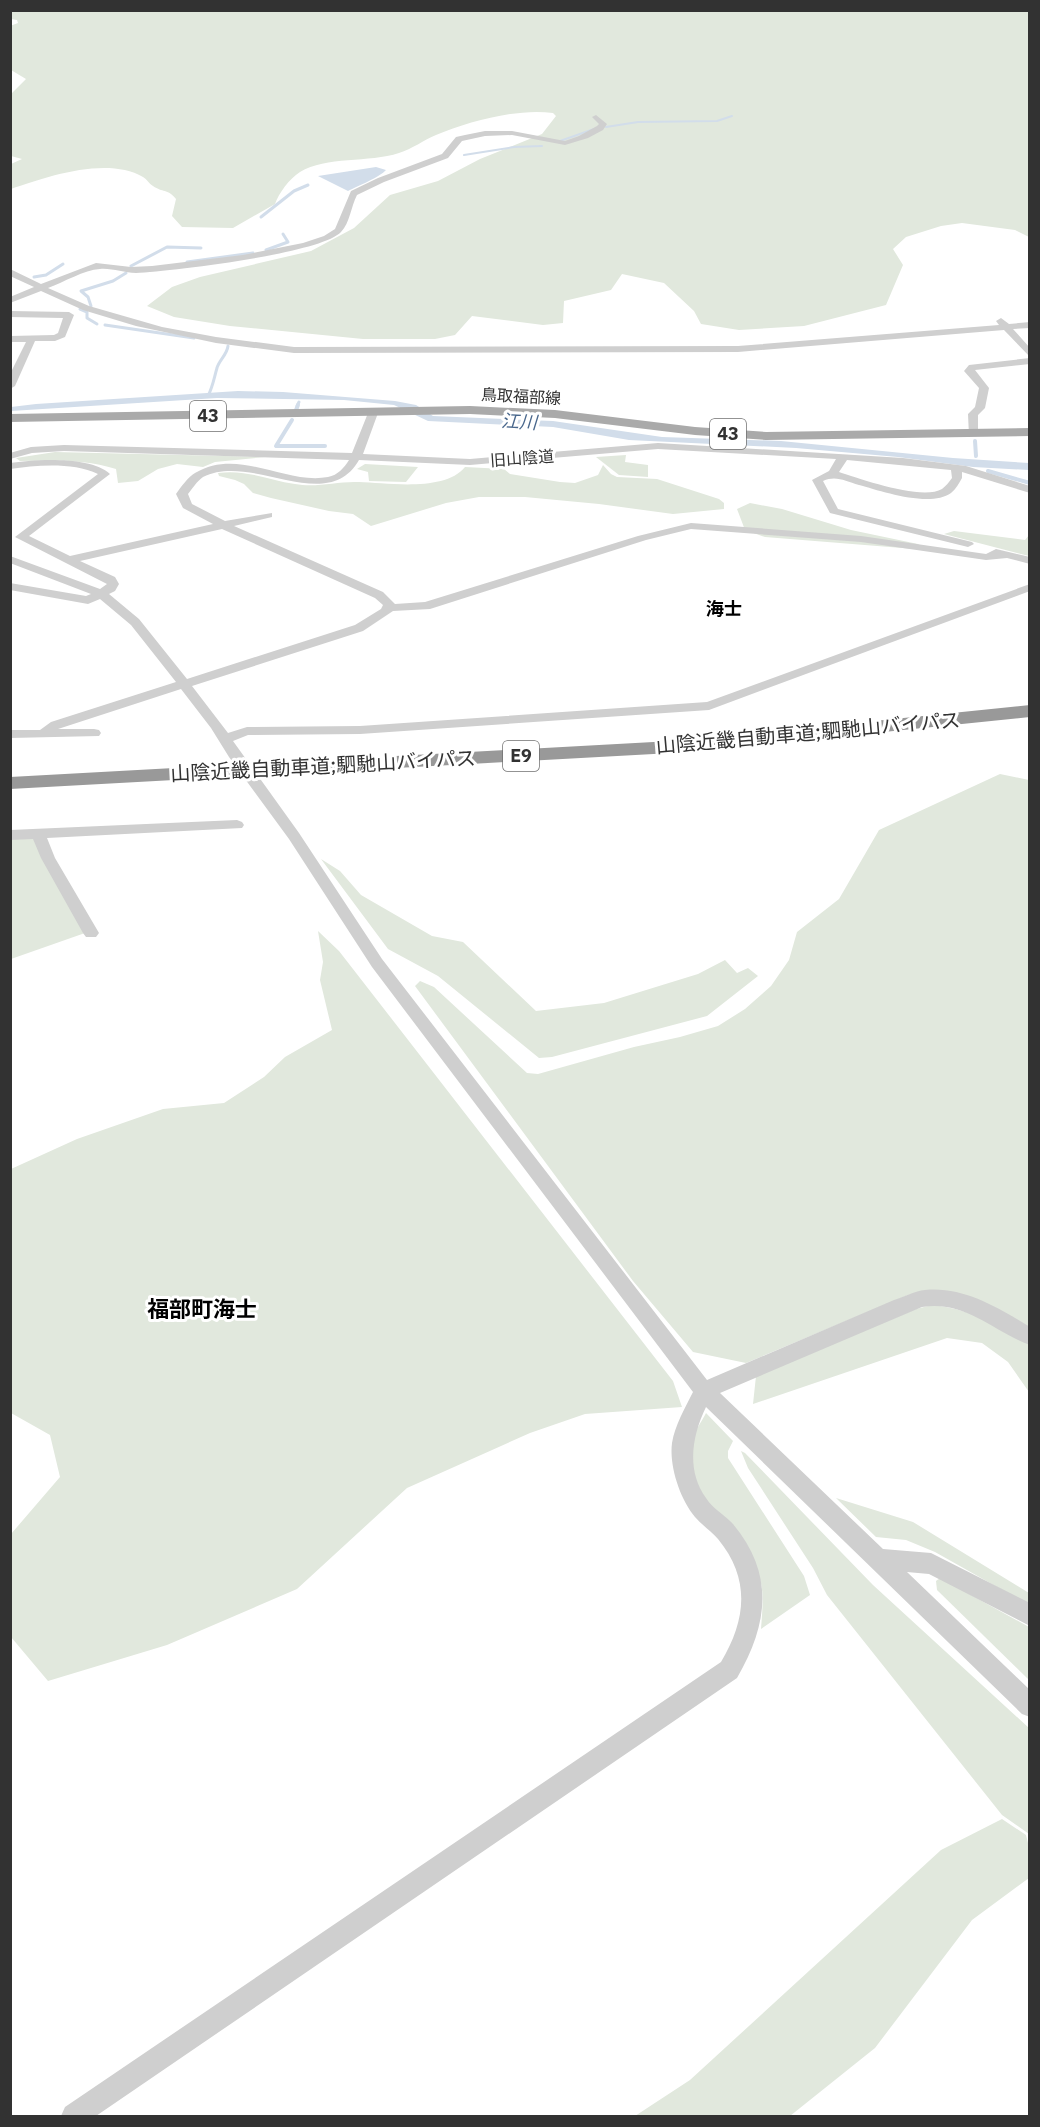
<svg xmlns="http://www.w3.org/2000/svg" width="1040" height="2127" font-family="'IBM Plex Sans','Noto Sans JP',sans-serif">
<rect width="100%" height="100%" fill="#fff"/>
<g fill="#e1e8dd">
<path d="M11,10L1029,11V237L1015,230L962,223L941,226L906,237L893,249L903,265L886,305L804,326L739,330L701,324L694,311L664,283L622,274L611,290L564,301L563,323L543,325L472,316L455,335L435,339H363L230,326L174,317L147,306L172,287L200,277L311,251L354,228L390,195L438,181L480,159L542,134L556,116L553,113C518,108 470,121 436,135C424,140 412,149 399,153C369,163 326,156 300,172C289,179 279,193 275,204L233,228L182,227L172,216L176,199C167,188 163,193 153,186C149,184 147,179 143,177C107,156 46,177 11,189V164L22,159L11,156V94L26,79L11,70L10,26L18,23L17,20L11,19Z"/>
<path d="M55,452L265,457L215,462L203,467L177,464L158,469L138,481L118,483L116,469C85,459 52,460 20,461L16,458Z"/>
<polygon points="626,455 625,462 648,465 648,477 619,475 596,457"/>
<polygon points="365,464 418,467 406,482 369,481 368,472 357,469"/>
<path d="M603,465L611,474L617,477L657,479L719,499L724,503V509L673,514L599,504L525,497H479L446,503L371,526L353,514L329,511L271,498L253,493L244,484L235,480L219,476L218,473C246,469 268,480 295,484C317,488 337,481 359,482C388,483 445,492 465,467L504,469L510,474L560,482L575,483L598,475Z"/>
<polygon points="750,503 782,509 851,530 918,544 927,550 765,537 745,530 737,509"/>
<polygon points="954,531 1025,540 1029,535 1029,556 944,534"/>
<path d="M1000,774L1029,780V1327C983,1302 963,1285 908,1295L746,1363L693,1352L633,1281L415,986L420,981L434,987L527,1073L538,1074L634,1047L680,1037L718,1026L745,1009L771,986L789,960L797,932L839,899L879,830Z"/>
<polygon points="22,837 35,839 85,933 11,959 10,838"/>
<polygon points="321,859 340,871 361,895 432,936 463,942 536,1011 604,1003 698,974 725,960 737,973 748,968 758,976 707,1016 552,1057 539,1058 438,976 388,949"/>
<polygon points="318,931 339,951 673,1381 682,1407 585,1414 530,1433 407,1488 297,1589 167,1645 48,1681 11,1637 11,1534 60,1477 50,1435 11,1413 11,1169 77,1139 163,1109 224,1103 264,1077 285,1057 332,1030 320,980 323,962"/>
<path d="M932,1305C972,1309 995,1325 1029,1343V1392L1008,1362L982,1343L947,1338L753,1404L756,1376L916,1309Z"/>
<path d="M706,1413L733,1441L728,1451V1458L804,1576L810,1595L761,1629C762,1615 764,1597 761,1583C749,1533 687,1507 689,1451C689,1439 701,1423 706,1413Z"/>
<polygon points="741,1451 745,1453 873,1585 1029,1728 1029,1834 1002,1815 827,1595 813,1568 748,1468"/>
<polygon points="836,1498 913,1522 1029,1593 1029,1605 935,1552 906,1540 876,1537"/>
<polygon points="940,1578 1029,1627 1029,1680 937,1590 936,1581"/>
<polygon points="1002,1819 1026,1835 1029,1847 1029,1878 972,1920 875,2048 790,2116 635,2116 690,2080 941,1850"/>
</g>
<g fill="#d2ddea">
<path d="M376,167L386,170C380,177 358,186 348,191L318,176Z"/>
<polygon points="238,391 283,392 395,401 416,405 433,416 553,421 662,437 781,441 953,458 1029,463 1029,470 973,467 898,457 796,448 629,440 553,427 428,421 394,405 344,400 217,398 11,411 11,407 36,404"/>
</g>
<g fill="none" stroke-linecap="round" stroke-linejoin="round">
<g stroke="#d2ddea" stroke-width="2">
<polyline points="606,127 638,122 717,121 732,116"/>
<polyline points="560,141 594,129"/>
<polyline points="464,155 514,147 542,146"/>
</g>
<g stroke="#d2ddea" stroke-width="3">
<polyline points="261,217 294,191 308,185"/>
<polyline points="266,250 288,242 283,234"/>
<polyline points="187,262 253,253"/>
<polyline points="131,266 167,247 201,248"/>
<polyline points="34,277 46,275 63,264"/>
<polyline points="91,306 88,297 81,291 113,281 126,273"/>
<polyline points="80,309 87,312 87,318 97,324"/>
<polyline points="105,325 194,338"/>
<path d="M208,396C213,386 214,378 217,368C219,360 227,355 228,346"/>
<polyline points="297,406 299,402"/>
</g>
<g stroke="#d2ddea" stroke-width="4">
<polyline points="296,410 298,405"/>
<polyline points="292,420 276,446 325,446"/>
<polyline points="975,441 976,456"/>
<polyline points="988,471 1030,483"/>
</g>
<g fill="#cfcfcf" fill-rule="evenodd">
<path d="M596,115L607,124L603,130L588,138L565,145L512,135L485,136L462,141L448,158L384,182L357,195C351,206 350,223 341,232C320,254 171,271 136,273C124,273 112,268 100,269C84,270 64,282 48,288L89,306L162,327L216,337L294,347L738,346L999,325L996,321L1001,318L1009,324L1030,322V328L1013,329L1030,348V357L1004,330L738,352L294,353L216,343L136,326L83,310L41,291L10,303V297L34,287L10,276V269L41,284L96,263L131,267L152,266L243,255L303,243L324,236L335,229L351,191L378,178L442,154L456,137L465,135L485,131H512L565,141L579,136L597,126L599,124L592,117Z"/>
<polygon points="10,311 69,312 74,315 65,337 55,341 35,341 15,386 10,389 10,374 26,342 10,342 10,336 54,335 58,333 63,318 10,317"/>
<polygon points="1030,358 1030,364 975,370 989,388 985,408 978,415 978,434 969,436 968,414 975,407 979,388 964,371 969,365"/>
<path d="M373,410L378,413L363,454L470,459L658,443L903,458L966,466L1030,486V493L962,472V478C959,483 956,489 951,493C930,508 881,491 859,485C845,481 836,475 823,481L838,509L972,542L974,544L968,547L830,513L812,480L829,471L836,459L658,449L470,465L359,460C327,516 252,452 203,477C197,481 192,489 188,494L192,504L225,521L272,513V517L234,526L383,592L395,604L425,602L638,536L691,523L861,536L986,554L996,549L1030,557V564L1007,558L986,560L861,542L691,529L646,540L430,609L393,611L363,631L192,686L228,733L247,727L360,726L707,702L1030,584V591L709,710L360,734L248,735L233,741L299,833L382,959L707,1380L894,1300C904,1297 915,1291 925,1290C963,1286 999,1308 1030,1327V1345C992,1331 966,1300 922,1307L720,1393L883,1549L931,1553L1030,1603V1626L929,1574L907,1572L1030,1690V1717L1022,1714L706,1407C692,1436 686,1470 706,1498C713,1509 725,1515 733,1524C775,1574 768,1625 737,1678L96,2116H61L65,2107L721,1662C746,1620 751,1579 718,1539C711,1531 702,1525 695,1517C680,1499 669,1466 672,1443C675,1425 685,1408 693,1392L372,967L289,839L229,757L211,728L181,689L58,729H94L99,730L101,733L99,736L10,738V730H40L51,722L176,682L131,625L100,599L88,604L10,590V583L86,596L91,594L10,563V556L100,589L107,584L15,537L98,474C73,462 37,465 10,469V463C36,459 91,456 110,474L29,536L70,556L213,524L183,508L176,494C181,487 188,477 195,473C239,447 285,485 328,477C338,475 344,468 349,460L64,451L32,453L10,459V453L31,447L64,445L352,453L368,413ZM847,460L951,470L952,478C949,482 946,486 942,489C922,501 861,479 839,472ZM222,529L375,598L383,605L381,609L355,625L187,679L139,619L109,594L115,591L119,584L115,577L80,561Z"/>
<polygon points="237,820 242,822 244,825 242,828 47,838 55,858 99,933 96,937 86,937 83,933 41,858 33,839 10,840 10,830"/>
</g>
<polygon fill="#aaa" fill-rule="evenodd" points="470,406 555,410 695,427 766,432 1030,428 1030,436 766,440 695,435 555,418 470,414 10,422 10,414"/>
<polygon fill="#999" fill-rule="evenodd" points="1030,705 1030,717 690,752 10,789 10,777 690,740"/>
</g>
<g text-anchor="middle" stroke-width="6" stroke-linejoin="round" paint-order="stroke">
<g font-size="16" fill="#323232" stroke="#fff">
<text transform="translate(521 396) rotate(3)" y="6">鳥取福部線</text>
<text transform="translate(522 458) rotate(-4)" y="6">旧山陰道</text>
</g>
<g fill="#fff" stroke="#707070" stroke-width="1.5">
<rect x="190" y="401" width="36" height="30" rx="4.5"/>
<rect x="710" y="419" width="36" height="30" rx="4.5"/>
<rect x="503" y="741" width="36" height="30" rx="4.5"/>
</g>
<g font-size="18" font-weight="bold" fill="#323232">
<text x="208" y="422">43</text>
<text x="728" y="440">43</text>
<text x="521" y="762">E9</text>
</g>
<g font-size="18" font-style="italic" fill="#49678c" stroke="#fff">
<text transform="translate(519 422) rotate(3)" y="6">江川</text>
</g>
<g font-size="18" font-weight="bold" fill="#000" stroke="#fff">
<text x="724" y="615">海士</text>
</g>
<g font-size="20" fill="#323232" stroke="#fff">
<text transform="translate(808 733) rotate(-5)" y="7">山陰近畿自動車道;駟馳山バイパス</text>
<text transform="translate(323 766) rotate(-3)" y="7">山陰近畿自動車道;駟馳山バイパス</text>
</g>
<g font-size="22" font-weight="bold" fill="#000" stroke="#fff">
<text x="202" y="1317">福部町海士</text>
</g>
</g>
<rect width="1040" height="2127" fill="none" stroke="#323232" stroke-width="24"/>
</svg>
